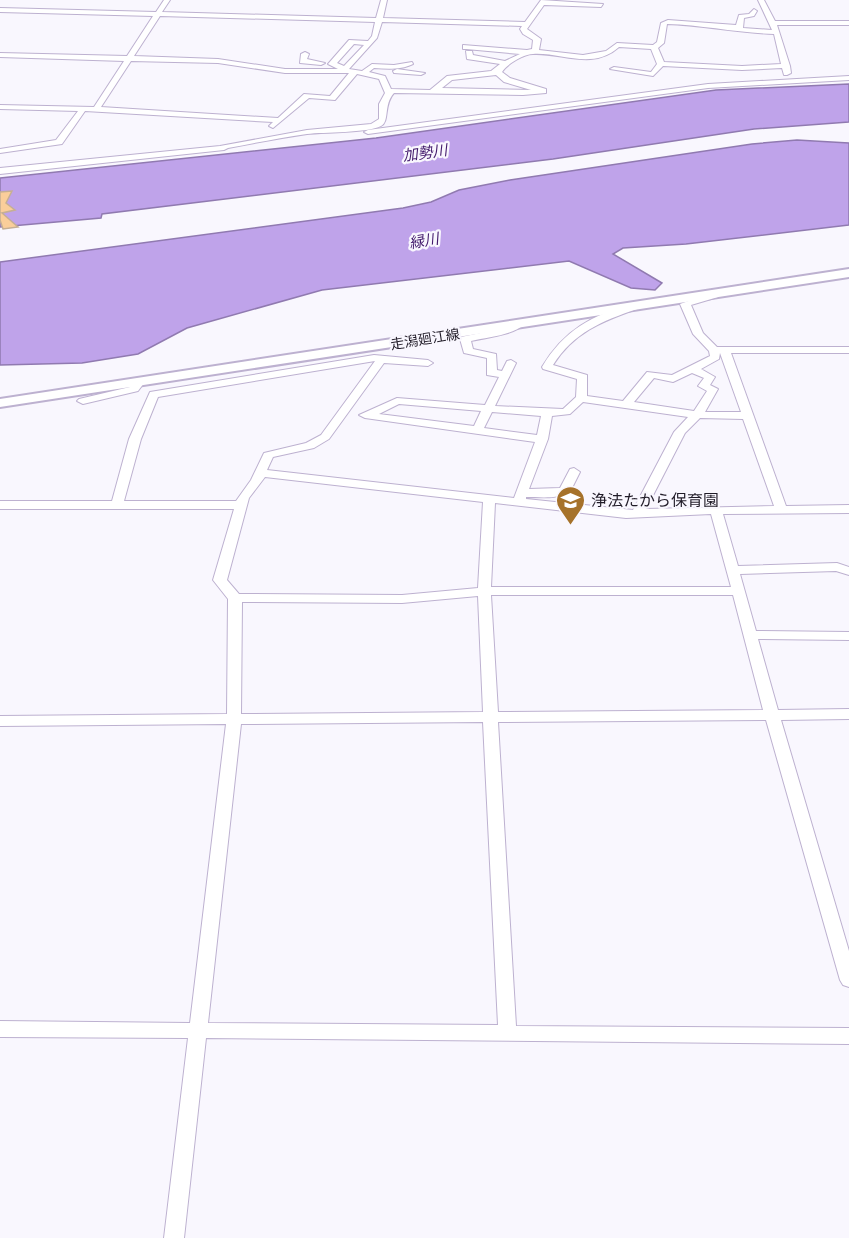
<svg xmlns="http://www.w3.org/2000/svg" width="849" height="1238" font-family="Mulish,'Noto Sans JP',sans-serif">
<rect width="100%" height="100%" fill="#f9f7fe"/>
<g fill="#bfa3ea" stroke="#907ab0" stroke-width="1.5">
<polygon points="849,84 849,122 754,129 553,159 102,214 101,218 0,227 0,178 376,138 716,90"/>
<polygon points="797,140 849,143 849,225 686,244 623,248 613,254 662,283 655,290 631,288 569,261 322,290 187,328 138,354 82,363 0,365 0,262 403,208 431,202 459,190 510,180 752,144"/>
</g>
<polygon fill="#face9a" stroke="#c5af94" stroke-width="1.5" points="12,191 6,203 15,210 2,213 18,227 3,229 0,220 0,192"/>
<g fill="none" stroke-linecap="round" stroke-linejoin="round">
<defs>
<g id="minor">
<path d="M164,0H170L162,12L376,18L381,0H387L383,18L525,22L541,0L603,4L601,7L544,5L527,29L541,39L539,50L583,55L606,51L617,43L653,45L657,42L661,23L668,20L736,25L739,15L749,14L754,9L757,11L754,16L744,18L743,28L772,30L758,0H764L775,21H849V25H777L790,66L791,73L787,75H784L782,68L742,70L663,66L653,76L610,69L614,67L651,72L657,64L651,49L619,47C592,71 561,52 533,54C524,54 507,64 502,72L510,78L546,89V93L523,95L394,93C383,105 390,121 381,126C368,133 323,132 307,134C280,138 254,143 228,148L224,150L0,174V168L220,146L307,130L371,124L379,119V104L385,93L379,79L357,74L335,100L309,98L273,128L269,126L273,122L85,111L62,144L0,153V149L56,140L78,111L0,109V105L94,107L124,61L0,57V53L127,56L153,16L0,12V8L156,12ZM160,16L375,22L372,36L368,41L349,40L328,64L338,69H285L218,59L134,56ZM382,22L522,26L520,29L523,34L533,40L532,49L527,50L463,45V49H466L520,54L505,61L473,55L472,51H466L467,59L500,64L491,71L447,76L430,90L391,89L385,76L369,72L374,68C387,69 401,70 413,64L412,62L394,65L372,64L362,71L349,69L377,38ZM667,24C703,25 738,33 774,34L781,64L742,66L664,62L658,48L664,43ZM354,44L364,45L344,66L337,63ZM131,61L218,63L285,73H349L330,96L304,94L278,118L101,107ZM496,75L504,82L531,90L442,88L452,80Z"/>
<polygon points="305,52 309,54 307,59 325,63 321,65 300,63 301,54"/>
<polygon points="397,69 425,73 421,75 394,73 393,71"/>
<polygon points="849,76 849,80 708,88 368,134 364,132 368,130 708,84"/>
<path d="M714,292L719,295L718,297L691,305L703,333L717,347H849V353H731L786,506L849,505V513L723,514L738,566L837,563L849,567V575L836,571L740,574L756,631L849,632V640L758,639L778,710L849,709V719L781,720L849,951V987L843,985L840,980L766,720L498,722L516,1026L849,1028V1044L206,1038L184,1238H164L188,1038L0,1037V1021L190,1023L226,724L0,726V716L227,714L228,599L213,580L234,509H0V501H112L129,439L150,392L374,355L428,360L433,363L428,366L384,363L329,439L314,448L273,457L267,470L514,498L535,442L365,418L359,415L397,398L485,405L499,377L487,375V358L464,353L460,339L461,337L505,328L520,321L525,324C511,336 488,337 471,341L473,349L496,354L497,370L502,371L507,361L511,360L516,363L495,406L563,409L576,397L577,379L543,369L542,367C564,330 592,315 633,304L638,307L637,309C602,321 573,333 553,365L587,375V396L623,401L647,372L672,375L710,356L709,351L693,334L680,304ZM720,353L741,412H705L718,389L710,385L715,377L701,369L719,359ZM375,361L321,435L306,443L264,453L251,480L236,501H124L141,439L158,397ZM692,373L704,378L698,386L707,391L694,411L634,402L654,378L673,382ZM583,402L688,417L674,432L633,510L526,499V497C541,497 560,500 571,490L580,472L574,468L570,469L560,488L529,489L548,439L552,416L570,414ZM399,404L481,411L474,426L379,414ZM492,412L541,416L537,435L484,428ZM700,418L743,419L774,506L646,509L685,433ZM265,477L483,502L478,588L402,595L239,594L227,580L249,498ZM495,503L626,518L711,514L731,587H491ZM491,595H733L763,710L498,712ZM478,596L483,712L241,714L242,602L402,603ZM483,722L498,1025L208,1023L241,724Z"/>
<polygon points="139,380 144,383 138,391 83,404 77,401 79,399 130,387"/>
</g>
<polygon id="major" points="849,269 849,277 0,407 0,399"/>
</defs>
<use href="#minor" stroke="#bdb1d0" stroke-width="2"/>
<use href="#major" stroke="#bdb1d0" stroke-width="4"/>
<use href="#minor" fill="#fff" fill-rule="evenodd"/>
<use href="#major" fill="#fff" fill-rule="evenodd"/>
</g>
<defs>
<symbol id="school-pin" viewBox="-11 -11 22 30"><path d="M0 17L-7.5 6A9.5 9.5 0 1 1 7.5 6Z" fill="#a6722a" stroke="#f9f7fe"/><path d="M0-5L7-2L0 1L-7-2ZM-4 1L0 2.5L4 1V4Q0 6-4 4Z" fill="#fff"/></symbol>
</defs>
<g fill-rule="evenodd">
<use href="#school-pin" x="554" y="484" width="33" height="45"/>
</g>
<g text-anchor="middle" stroke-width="4.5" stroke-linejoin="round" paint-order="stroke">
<g font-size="14" fill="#211c28" stroke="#f9f7fe">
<text transform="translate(425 339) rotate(-9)" y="5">走潟廻江線</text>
</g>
<g font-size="15" font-style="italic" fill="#42196b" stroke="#f9f7fe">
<text transform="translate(425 153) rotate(-8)" y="5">加勢川</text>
<text transform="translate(424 241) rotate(-10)" y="5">緑川</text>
</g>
<g font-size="16" fill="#211c28" stroke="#f9f7fe" text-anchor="start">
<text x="591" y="506">浄法たから保育園</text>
</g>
</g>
</svg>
